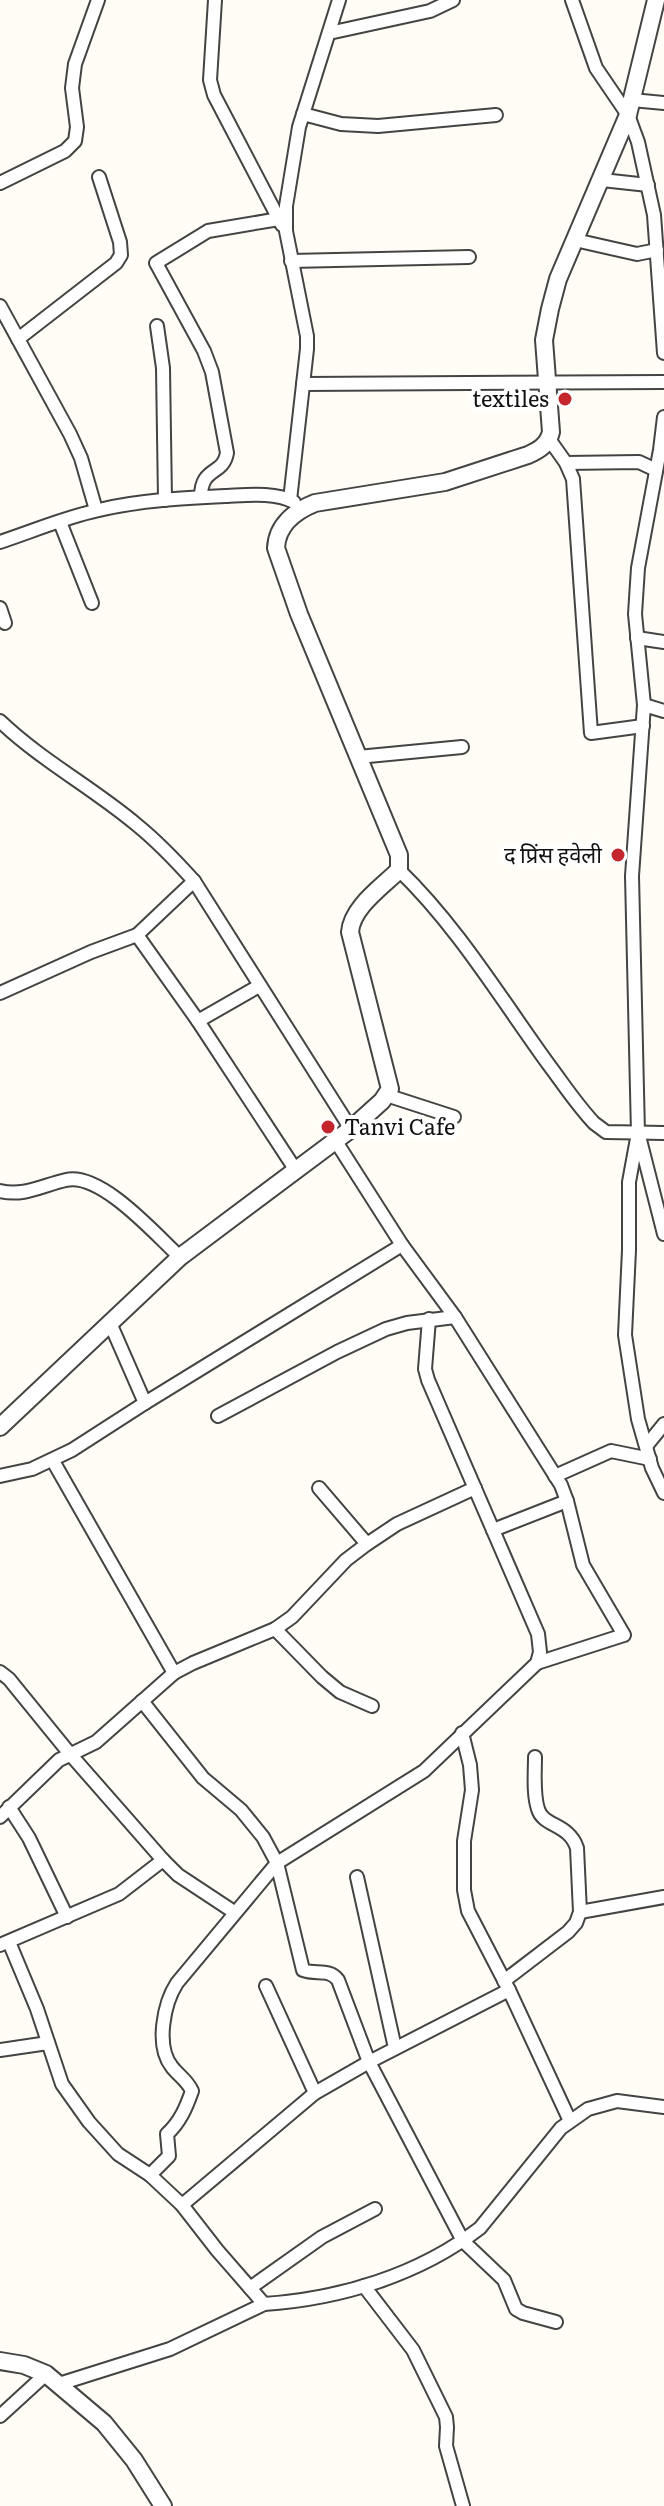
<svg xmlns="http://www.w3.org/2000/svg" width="664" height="2506" font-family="Literata,'Noto Sans Devanagari',serif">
<rect width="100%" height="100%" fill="#fffdf5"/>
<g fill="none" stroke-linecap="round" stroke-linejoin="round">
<defs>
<g id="minor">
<polyline points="215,0 210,80 214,95 282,225"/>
<polyline points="572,0 596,68 628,115 638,142 654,215 664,353"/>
<polyline points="329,33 430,11 453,0"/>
<polyline points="632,100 664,103"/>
<polyline points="303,114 341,124 378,126 496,115"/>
<polyline points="602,180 648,185"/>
<polyline points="0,183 65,151 75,141 77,127 72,88 75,64 98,0"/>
<polyline points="575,240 637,254 657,250"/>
<polyline points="291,261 469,257"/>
<polyline points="0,306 70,434 81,458 96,510"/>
<polyline points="157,326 163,368 165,500"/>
<polyline points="18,339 116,263 121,255 120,242 99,177"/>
<polyline points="303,384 664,382"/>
<polyline points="664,417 660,450 638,568 635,614 644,705 632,876 638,1133 629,1182 629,1250 625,1335 638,1419 652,1468 664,1493"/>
<polyline points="549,439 566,463 573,479 591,733 643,726"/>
<polyline points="566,463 639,462 656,470"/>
<path d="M201,497C201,466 223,476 227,453L212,372L204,351L156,263L208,231L279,219"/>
<polyline points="290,500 307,349 307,336 286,231 286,206 299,127 339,0"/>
<polyline points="60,522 92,603"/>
<path d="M0,542C33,531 66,517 99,510C141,500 185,498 227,496C248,495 275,492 294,502"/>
<polyline points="0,608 5,623"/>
<polyline points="637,638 664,642"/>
<polyline points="644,705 664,711"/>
<path d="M0,721C42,761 93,788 137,825C158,842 176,861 194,881L351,1129"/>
<polyline points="358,757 462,747"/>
<path d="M399,870C458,927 501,999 549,1065C564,1085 577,1105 594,1123L606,1132L664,1133"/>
<polyline points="137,935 198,1021 295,1169"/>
<polyline points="0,993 91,952 137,935 194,881"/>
<polyline points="198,1021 259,986"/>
<polyline points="386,1095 454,1117"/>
<polyline points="639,1136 664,1234"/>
<polyline points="335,1140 402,1245 455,1317 561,1485 567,1501 583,1565 624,1635 537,1663"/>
<path d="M0,1191C24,1197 43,1185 66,1180C101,1172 155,1234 180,1257"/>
<polyline points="110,1323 145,1403"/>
<polyline points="218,1416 337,1352 386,1329 407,1323 455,1317"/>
<polyline points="647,1445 664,1424"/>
<polyline points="53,1461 174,1673"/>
<polyline points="0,1476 32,1469 72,1450 145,1403 402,1245"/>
<polyline points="555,1476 611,1451 650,1459"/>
<polyline points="319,1488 367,1544"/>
<polyline points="493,1530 567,1501"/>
<polyline points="275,1629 322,1677 340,1692 372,1706"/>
<polyline points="0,1672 9,1679 70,1754 163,1860 178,1875 234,1912"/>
<path d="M142,1701L203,1778L241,1810L263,1837L277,1863L303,1970C316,1975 329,1968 338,1980L369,2062L463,2241L504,2280L516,2309L523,2313L556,2322"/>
<polyline points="462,1733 470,1765 472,1790 464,1841 464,1890 468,1911 509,1990 570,2121"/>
<polyline points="9,1807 29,1838 67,1917"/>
<polyline points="0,1817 59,1760 96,1742 174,1673 193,1663 275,1629 292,1617 346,1560 367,1544 397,1524 475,1488"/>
<polyline points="357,1877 395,2048"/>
<polyline points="580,1912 664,1897"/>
<path d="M9,1942L37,2009L62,2084L89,2122L118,2154L150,2175L182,2205L217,2250L264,2304C340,2299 419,2275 480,2228L561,2128L588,2109L617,2101L664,2107"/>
<polyline points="0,1945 119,1894 163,1860"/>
<path d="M504,1981L568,1932L576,1923L580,1912L577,1848C569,1823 543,1827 538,1809C533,1794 535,1773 535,1757"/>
<polyline points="266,1986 315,2093"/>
<polyline points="0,2050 48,2043"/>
<path d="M150,2175L169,2156L167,2134C180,2122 186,2108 192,2091C187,2080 179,2076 172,2067C155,2046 164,2003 177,1983L277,1863L424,1771L537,1663L540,1652L538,1634L428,1380L425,1369L429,1319"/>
<polyline points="182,2205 315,2093 369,2062 509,1990"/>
<polyline points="364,2286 413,2350 446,2417 447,2427 446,2446 463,2506"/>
<polyline points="250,2288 322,2237 375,2209"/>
<polyline points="59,2384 170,2349 264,2304"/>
<polyline points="0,2416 46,2374"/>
</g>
<g id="tertiary">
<path d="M0,1427L180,1257L351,1129L382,1101L390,1089L350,932C352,907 382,887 399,870V855L299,614L276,548C277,525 295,511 315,503L445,482L528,455C539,450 548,445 551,432L544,340L550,309L558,279L628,115L656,0"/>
<polyline points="0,2361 24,2365 46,2374 104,2423 134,2460 163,2506"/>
</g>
</defs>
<use href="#minor" stroke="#444" stroke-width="16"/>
<use href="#tertiary" stroke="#444" stroke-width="20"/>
<use href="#minor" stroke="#fff" stroke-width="12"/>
<use href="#tertiary" stroke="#fff" stroke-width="16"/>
</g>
<g fill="#c4262e" stroke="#fff" stroke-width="3">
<circle cx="565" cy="399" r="8"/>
<circle cx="618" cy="855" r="8"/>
<circle cx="328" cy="1127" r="8"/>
</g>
<g text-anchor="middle" stroke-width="8" stroke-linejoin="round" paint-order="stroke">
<g font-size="22" fill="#111" stroke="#fff" text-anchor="end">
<text x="549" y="407">textiles</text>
<text x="602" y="863">द प्रिंस हवेली</text>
<text x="344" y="1135" text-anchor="start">Tanvi Cafe</text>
</g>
</g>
</svg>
